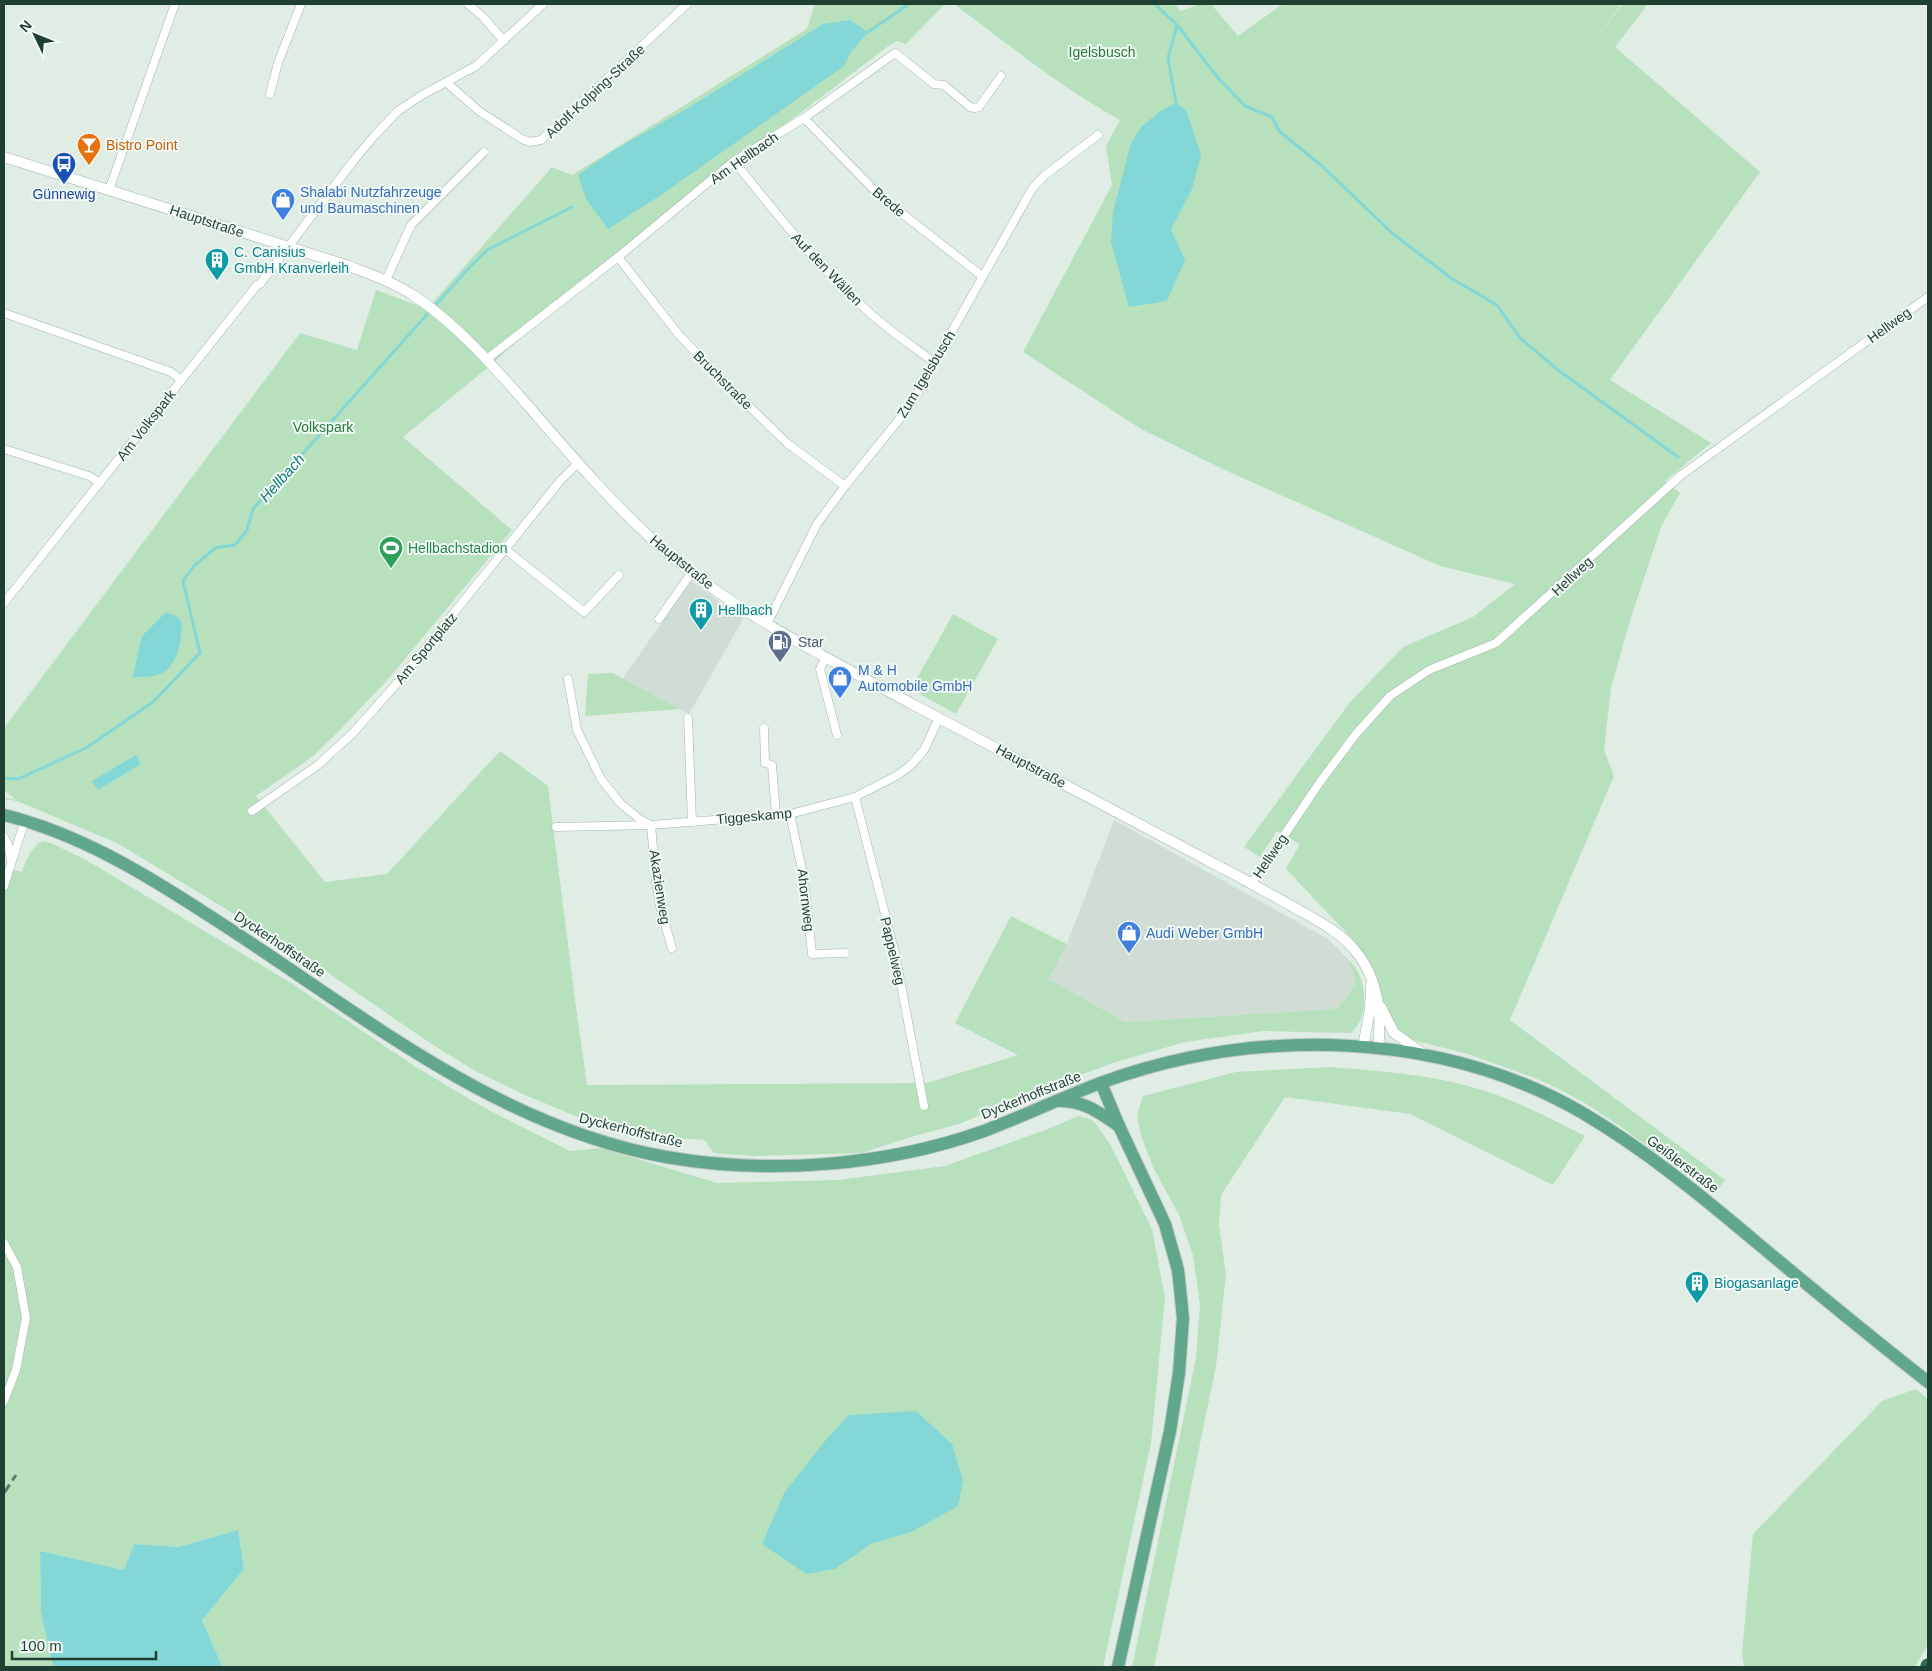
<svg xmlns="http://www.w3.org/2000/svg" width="1932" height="1671" font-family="Arial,sans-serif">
<rect width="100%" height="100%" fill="#e0ede5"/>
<g fill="#cfddd4">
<polygon points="691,581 743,619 689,714 623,678"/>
<polygon points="1114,820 1328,939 1348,959 1356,984 1337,1009 1125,1022 1049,979 1067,944"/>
</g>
<g fill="#b7e0bc" fill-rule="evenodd">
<path d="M815,4H945L906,44L897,41L891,44L799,114L732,160L623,248L486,369L403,437L512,530L390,677L340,730L312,757L256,796L325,882L387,874L500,751L548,786L575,1000L587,1085L927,1083L1018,1055L955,1023L1011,916L1067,944L1049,979L1125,1022L1337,1009L1356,984L1348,959C1351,963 1356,967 1358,972C1367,990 1368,1021 1350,1033L1263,1031L1185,1042L1119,1061L1035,1091L959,1124L911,1137L862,1153L753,1156L714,1153L704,1140L642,1135L588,1121L525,1095L475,1071L427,1041L302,955L117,843L17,801L4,799V797L16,800L4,790V728L300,333L357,350L376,290L427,309L552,167L572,175L807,29Z"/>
<path d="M954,4H1174L1181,11L1200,4H1211L1238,36L1283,4H1621L1581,60L1622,4H1648L1615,47L1760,172L1610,380L1711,443L1665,481L1680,493L1661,527L1631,617L1611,688L1604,750L1614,776L1510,1020L1725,1180L1714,1195L1621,1127L1588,1105L1561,1090L1535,1078L1468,1054L1413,1040L1397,1028L1385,1008L1379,986L1359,946L1286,869L1300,844L1277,831L1260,857L1244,847L1350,702L1403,647L1473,617L1515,584L1440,566L1227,471L1141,429L1023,352L1112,185L1106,146L1120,120C1061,88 1008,44 954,4Z"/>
<polygon points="953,614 998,639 956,714 911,689"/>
<polygon points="613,673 680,709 585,716 588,674"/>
<path d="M42,841L51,843L86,860L291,983L416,1067L481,1106L570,1151L601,1148L717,1183L838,1180L945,1166L1048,1129L1078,1116L1093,1120L1110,1144L1152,1229L1165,1298L1151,1443L1103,1667H225L222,1666L202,1620L244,1569L238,1530L178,1547L134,1544L124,1570L40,1551L41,1612L53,1667H4V867L22,872C27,859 30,849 42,841ZM825,1441L911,1532L871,1544L835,1569Z"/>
<path d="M1330,1067C1382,1071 1438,1075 1488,1092C1521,1103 1553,1120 1585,1136L1553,1185L1410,1114L1285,1097L1221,1195L1219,1225L1226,1275L1216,1366L1154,1667H1132L1196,1358L1200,1305L1193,1255L1179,1215L1153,1167L1141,1136L1137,1115L1143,1096L1236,1072Z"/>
<polygon points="1916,1389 1928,1399 1928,1644 1915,1667 1744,1667 1742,1653 1753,1534 1882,1401"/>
</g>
<g fill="#83d7d7">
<polygon points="850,20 868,32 851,52 844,66 664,193 608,229 586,199 578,175 611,152 693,105 823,24"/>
<polygon points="1176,103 1186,110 1201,155 1192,189 1171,230 1185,260 1167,301 1129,307 1111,242 1113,212 1131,143 1141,127 1162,110"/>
<path d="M166,612L176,616L182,622C181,642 178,672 153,676C147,677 140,677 133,677L142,636Z"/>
<polygon points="136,755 141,764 98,790 92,781"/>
<polygon points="916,1411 952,1444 963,1481 958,1506 911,1532 871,1544 835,1569 806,1574 762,1544 784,1493 825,1441 849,1415"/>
<polygon points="238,1530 244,1569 202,1620 222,1666 225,1667 53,1667 41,1612 40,1551 124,1570 134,1544 178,1547"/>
</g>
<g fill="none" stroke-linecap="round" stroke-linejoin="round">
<g stroke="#83d7d7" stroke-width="3">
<polyline points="1155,4 1177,25 1219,79 1245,106 1272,117 1279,131 1323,167 1392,233 1451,278 1497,305 1520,338 1558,370 1678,457"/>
<polyline points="868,32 909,4"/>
<polyline points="1176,103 1168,58 1177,25"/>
<polyline points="4,778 18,779 86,748 153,702 200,653 183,581 193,567 215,548 235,545 247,530 253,509 466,271 487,250 572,207"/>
</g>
<defs>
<g id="minor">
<polyline points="468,4 483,17 504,41"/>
<polyline points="447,83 479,111 522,139 530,142 541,140 687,4"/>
<polyline points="270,94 278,63 301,4"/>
<polyline points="804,118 881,197 982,276"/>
<path d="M734,161C777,215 820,269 871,314C891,332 914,347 935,363"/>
<polyline points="109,190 175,4"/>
<polyline points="618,257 679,335 725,383 788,444 845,486"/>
<polyline points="386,280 411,225 484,152"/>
<polyline points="4,313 171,372 181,380"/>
<polyline points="487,359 618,257 734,161 804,118 895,53 934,84 944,85 970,107 975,108 979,107 1001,76"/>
<polyline points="4,449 89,476 100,483"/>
<polyline points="506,550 584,612 619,575"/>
<polyline points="4,603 257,285 260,284 354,160 375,135 398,111 422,95 476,66 543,4"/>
<polyline points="659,619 692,572"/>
<polyline points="767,624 817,524 845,486 910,406 1032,189 1044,176 1098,135"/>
<polyline points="826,657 820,669 837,735"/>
<polyline points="568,679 577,730 601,779 621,804 641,820 651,825 656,882 661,911 672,948"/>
<polyline points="688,718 692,822"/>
<polyline points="764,728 765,763 772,765 776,815"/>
<polyline points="855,797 895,953 924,1106"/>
<polyline points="252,811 318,765 352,734 399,681 560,481 578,463"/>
<polyline points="790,814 804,879 812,954 845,953"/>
<polyline points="556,827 651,825 790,814 855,797 896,776 910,766 924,750 939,718"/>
<polyline points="4,837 8,844 11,861"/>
<polyline points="1252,883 1320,782 1356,734 1390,696 1429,670 1496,643 1680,476 1928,297"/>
<polyline points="4,886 25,820"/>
<polyline points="4,1243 17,1267 26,1318 16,1370 4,1401"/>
</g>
<g id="tertiary">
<path d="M4,157L349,266C372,275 395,283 416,297C460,327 495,368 531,409C570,454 609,500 654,541C730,611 824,656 914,705C1017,760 1120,813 1222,868C1248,881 1273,896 1299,910C1318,921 1338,931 1353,948C1378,976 1382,1014 1378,1049"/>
<polyline points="1381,1007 1394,1033 1424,1054"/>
<polyline points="1363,1047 1370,1009 1371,986"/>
</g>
<g id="primary">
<path d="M4,815C77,833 142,872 205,913C352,1006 491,1126 666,1157C769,1175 886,1166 984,1131C1024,1116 1063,1097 1103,1082C1256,1027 1438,1030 1581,1112C1646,1150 1704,1198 1762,1247C1816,1292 1872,1338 1928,1382"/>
<polyline points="1101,1083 1119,1126 1165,1224 1178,1270 1183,1318 1179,1373 1170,1431 1118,1667"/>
<path d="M1059,1101C1085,1101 1098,1112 1119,1126"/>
</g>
<polyline id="motorway" points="1928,1667 1928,1666"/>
</defs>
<use href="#minor" stroke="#a2b5ac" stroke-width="9"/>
<use href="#tertiary" stroke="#a2b5ac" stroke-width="11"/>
<use href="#primary" stroke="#c0c9c6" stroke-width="14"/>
<use href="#motorway" stroke="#c0c9c6" stroke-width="16"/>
<use href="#minor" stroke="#fff" stroke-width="8"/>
<use href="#tertiary" stroke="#fff" stroke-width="10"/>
<use href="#primary" stroke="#61a78a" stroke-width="12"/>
<use href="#motorway" stroke="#286e55" stroke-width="15"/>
<polyline stroke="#5a7b6d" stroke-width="3" stroke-dasharray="10 5" stroke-linecap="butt" points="4,1493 16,1475"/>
</g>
<defs>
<symbol id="bar-pin" viewBox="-11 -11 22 30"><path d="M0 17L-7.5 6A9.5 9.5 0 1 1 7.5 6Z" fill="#e8710a" stroke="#f1f9f4"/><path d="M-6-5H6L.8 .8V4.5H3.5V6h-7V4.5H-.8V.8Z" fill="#fff"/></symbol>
<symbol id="bus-pin" viewBox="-11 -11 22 30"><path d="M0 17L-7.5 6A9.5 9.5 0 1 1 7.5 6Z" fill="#1a4fb4" stroke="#f1f9f4"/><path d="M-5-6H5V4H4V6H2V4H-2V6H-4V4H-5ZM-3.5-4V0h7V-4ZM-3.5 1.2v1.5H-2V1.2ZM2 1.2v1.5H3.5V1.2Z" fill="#fff"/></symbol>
<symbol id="shop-pin" viewBox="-11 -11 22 30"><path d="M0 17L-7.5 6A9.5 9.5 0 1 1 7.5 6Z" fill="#3f7fe0" stroke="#f1f9f4"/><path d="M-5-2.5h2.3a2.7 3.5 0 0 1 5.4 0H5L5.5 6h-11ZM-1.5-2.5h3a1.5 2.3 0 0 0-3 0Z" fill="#fff"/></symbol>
<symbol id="building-pin" viewBox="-11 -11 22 30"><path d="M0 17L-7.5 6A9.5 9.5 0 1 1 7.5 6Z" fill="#0f9aa8" stroke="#f1f9f4"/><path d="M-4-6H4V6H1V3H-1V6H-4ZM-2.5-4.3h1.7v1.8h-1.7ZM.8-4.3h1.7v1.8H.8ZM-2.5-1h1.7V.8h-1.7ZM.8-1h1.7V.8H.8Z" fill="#fff"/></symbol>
<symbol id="stadium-pin" viewBox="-11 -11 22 30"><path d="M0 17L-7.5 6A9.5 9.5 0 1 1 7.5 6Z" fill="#2e9e5b" stroke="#f1f9f4"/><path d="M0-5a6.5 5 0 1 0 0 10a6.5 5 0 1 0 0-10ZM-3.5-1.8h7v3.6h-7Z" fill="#fff"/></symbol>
<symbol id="fuel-pin" viewBox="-11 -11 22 30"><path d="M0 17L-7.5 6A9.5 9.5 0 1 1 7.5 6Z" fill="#5c6f8a" stroke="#f1f9f4"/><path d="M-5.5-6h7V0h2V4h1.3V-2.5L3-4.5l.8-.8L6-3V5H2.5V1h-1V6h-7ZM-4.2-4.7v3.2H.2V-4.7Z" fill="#fff"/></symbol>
</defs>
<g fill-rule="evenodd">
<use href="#bar-pin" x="75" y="131" width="28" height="38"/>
<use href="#bus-pin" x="50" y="150" width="28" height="38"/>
<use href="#shop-pin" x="269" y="186" width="28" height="38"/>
<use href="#building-pin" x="203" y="246" width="28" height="38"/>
<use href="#stadium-pin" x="377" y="534" width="28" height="38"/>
<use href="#building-pin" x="687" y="596" width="28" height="38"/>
<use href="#fuel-pin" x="766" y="628" width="28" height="38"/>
<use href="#shop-pin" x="826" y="664" width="28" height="38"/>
<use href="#shop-pin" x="1115" y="919" width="28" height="38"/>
<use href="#building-pin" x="1683" y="1269" width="28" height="38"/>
</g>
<g text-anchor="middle" stroke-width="4" stroke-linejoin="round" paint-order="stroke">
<g font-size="14" fill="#267a39" stroke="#f1f9f4">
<text x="1102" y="57">Igelsbusch</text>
<text x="323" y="432">Volkspark</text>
</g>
<g font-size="14" fill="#1f3f32" stroke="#f1f9f4">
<text transform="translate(595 91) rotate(-43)" y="5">Adolf-Kolping-Straße</text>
<text transform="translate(744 158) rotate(-35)" y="5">Am Hellbach</text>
<text transform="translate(889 202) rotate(40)" y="5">Brede</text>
<text transform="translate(207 221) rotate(18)" y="5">Hauptstraße</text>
<text transform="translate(827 269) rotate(46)" y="5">Auf den Wällen</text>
<text transform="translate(1889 325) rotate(-36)" y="5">Hellweg</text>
<text transform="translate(926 374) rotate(-59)" y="5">Zum Igelsbusch</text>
<text transform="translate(723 380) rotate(45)" y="5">Bruchstraße</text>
<text transform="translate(146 425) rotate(-52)" y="5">Am Volkspark</text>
<text transform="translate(682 562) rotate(39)" y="5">Hauptstraße</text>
<text transform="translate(1572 576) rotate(-43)" y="5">Hellweg</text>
<text transform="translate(426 648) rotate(-50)" y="5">Am Sportplatz</text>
<text transform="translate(1031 766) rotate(28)" y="5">Hauptstraße</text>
<text transform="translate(754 816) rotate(-5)" y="5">Tiggeskamp</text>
<text transform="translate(1270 856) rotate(-56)" y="5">Hellweg</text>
<text transform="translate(660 887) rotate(81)" y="5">Akazienweg</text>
<text transform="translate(806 900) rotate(83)" y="5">Ahornweg</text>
<text transform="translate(280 944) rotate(34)" y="5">Dyckerhoffstraße</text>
<text transform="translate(893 951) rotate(77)" y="5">Pappelweg</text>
<text transform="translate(1031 1095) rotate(-22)" y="5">Dyckerhoffstraße</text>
<text transform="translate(631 1130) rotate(14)" y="5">Dyckerhoffstraße</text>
<text transform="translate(1683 1164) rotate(37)" y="5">Geißlerstraße</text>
</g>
<g font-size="14" fill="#c56008" stroke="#f1f9f4" text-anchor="start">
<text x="106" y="150">Bistro Point</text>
</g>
<g font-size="14" fill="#366cbe" stroke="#f1f9f4" text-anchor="start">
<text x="300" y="197">Shalabi Nutzfahrzeuge<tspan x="300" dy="16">und Baumaschinen</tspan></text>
<text x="858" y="675">M &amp; H<tspan x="858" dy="16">Automobile GmbH</tspan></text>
<text x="1146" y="938">Audi Weber GmbH</text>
</g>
<g font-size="14" fill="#164399" stroke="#f1f9f4">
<text x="64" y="199">Günnewig</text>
</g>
<g font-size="14" fill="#0d838f" stroke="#f1f9f4" text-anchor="start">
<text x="234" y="257">C. Canisius<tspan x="234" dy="16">GmbH Kranverleih</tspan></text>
<text x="718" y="615">Hellbach</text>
<text x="1714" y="1288">Biogasanlage</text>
</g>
<g font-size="14" fill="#27864d" stroke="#f1f9f4" text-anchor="start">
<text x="408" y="553">Hellbachstadion</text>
</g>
<g font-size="14" fill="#4e5e75" stroke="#f1f9f4" text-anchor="start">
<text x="798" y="647">Star</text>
</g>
<g font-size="15" font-style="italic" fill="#147a7b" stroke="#f1f9f4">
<text transform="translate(282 478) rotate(-48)" y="5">Hellbach</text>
</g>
</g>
<rect width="1932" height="1671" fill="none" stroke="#1f3f32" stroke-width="10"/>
<g transform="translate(35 35) rotate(313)" stroke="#f1f9f4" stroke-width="4" paint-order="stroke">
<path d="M0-4L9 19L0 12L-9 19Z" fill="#1f3f32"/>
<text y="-8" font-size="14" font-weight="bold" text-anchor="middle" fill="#1f3f32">N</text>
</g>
<path d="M12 1651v8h144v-8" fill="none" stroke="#1f3f32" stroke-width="2.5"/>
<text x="20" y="1651" font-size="15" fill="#1f3f32" stroke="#f1f9f4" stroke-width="4" paint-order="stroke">100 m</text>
</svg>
